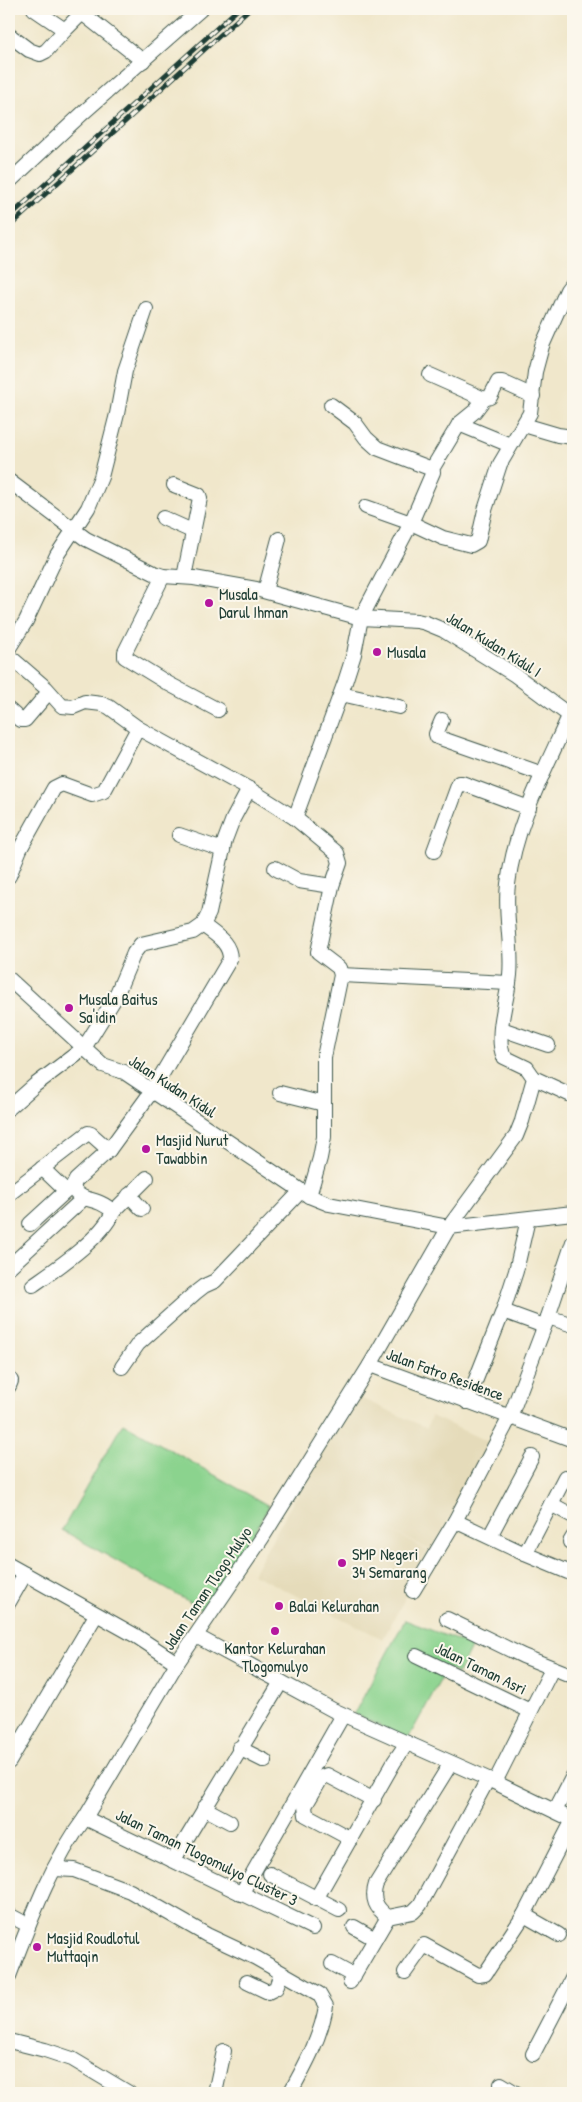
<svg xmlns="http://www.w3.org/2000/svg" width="582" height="2102" font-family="'Patrick Hand',sans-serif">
<rect width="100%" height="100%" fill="#fbf7ec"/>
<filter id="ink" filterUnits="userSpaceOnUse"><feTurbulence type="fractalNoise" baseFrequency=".02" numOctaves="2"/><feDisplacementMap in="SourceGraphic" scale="10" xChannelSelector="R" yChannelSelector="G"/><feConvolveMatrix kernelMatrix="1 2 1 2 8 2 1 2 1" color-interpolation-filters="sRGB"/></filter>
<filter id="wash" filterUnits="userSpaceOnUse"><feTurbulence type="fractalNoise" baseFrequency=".0096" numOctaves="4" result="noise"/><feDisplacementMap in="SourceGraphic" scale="20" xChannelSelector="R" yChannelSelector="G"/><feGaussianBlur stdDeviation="1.12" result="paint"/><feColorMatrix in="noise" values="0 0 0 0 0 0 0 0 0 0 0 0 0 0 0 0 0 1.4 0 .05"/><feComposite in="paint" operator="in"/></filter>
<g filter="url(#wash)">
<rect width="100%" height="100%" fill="#f0e7cb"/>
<polygon fill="#e5dbba" points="358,1397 427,1428 431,1416 491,1443 431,1551 383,1526 430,1552 383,1639 253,1574 310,1471"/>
<g fill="#8bd38e" stroke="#558861">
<polygon points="123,1423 269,1506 209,1613 62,1530"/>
<polygon points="405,1620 472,1646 458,1674 447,1668 408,1739 354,1714"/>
</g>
</g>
<g filter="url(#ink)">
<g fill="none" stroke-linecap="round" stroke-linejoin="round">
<defs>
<g id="minor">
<polyline points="34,9 65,30 82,13 143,61"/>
<polyline points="9,35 29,50 40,54 46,51 65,30"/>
<polyline points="9,182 84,112 201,9"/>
<polyline points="430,375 484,399"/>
<polyline points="331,405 355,423 366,438 377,448 432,469"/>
<polyline points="459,424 510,445"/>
<polyline points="524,425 558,435 573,437"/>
<polyline points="9,481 86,539 154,573 163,576 194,578 256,589 361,618 417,621 426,623 443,630 515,675 565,712 573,715"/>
<polyline points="174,485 199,495 200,498 184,577"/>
<polyline points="366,507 411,523 433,472 432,469 459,424 475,411 484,399 490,397 498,382 502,382 533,396"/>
<polyline points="163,518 192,531"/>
<polyline points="163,576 125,652 125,657 169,684 218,710"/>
<polyline points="265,591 279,539"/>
<polyline points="9,648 26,621 57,555 88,508 101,477 117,414 125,371 146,309"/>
<polyline points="9,656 46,688 62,706 73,707 85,702 102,704 109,707 138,728 249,789 295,818 337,853 340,863 332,886 318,952 339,968 341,975 324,1057 324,1137 320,1158 309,1196"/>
<polyline points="341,694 399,707"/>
<polyline points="9,710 20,720 25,720 48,693"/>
<polyline points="442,720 436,734 437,737 543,774"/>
<polyline points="295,818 345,682 354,654 361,618 411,523 443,538 471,545 478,541 485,510 500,464 530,413 535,372 542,346 567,290 573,282"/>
<polyline points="179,835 223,850"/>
<polyline points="434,851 459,783 462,783 529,808"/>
<polyline points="275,868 299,881 332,886"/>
<polyline points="9,876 20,849 54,788 62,784 92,795 104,791 138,728"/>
<polyline points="341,975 509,983"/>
<polyline points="9,979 103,1065 124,1072 309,1196 329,1204 449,1227 573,1213"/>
<polyline points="502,1029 548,1045"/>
<polyline points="534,1078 573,1096"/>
<polyline points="280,1093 324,1104"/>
<polyline points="9,1108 35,1085 84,1048 115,998 134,953 141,944 193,932 203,925 209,913 225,840 233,819 249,789"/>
<polyline points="42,1168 66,1191 73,1187"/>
<polyline points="9,1194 88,1133 91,1134 109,1150"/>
<polyline points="129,1195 142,1209"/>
<polyline points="113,1212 147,1178"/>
<polyline points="30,1224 66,1191"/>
<path d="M9,1267L84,1198L76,1193L73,1186L76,1180L109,1150L152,1091L230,959C230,942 215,935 203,925"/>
<path d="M33,1285C57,1268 101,1239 113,1212C105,1203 95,1201 84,1198"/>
<polyline points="503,1311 544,1326"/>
<polyline points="548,1317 573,1325"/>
<polyline points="370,1365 573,1440"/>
<polyline points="122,1367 138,1344 195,1293 204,1286 215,1281 301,1191"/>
<polyline points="9,1378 11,1381 9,1386"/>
<polyline points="467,1402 503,1311 516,1271 528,1219"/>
<polyline points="565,1477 525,1554 455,1521 510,1417 548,1317 573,1242"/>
<polyline points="551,1504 573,1516"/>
<polyline points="490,1536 532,1457"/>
<polyline points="570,1542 573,1537"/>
<polyline points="525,1554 573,1574"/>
<polyline points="9,1565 136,1636 177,1663"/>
<polyline points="413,1591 455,1521"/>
<polyline points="9,1602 25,1574"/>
<polyline points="447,1619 523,1656 573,1676"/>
<polyline points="196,1636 333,1710 488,1779 573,1820"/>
<polyline points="416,1656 530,1711"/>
<polyline points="239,1748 265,1761"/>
<polyline points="9,1762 96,1615"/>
<path d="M451,1763L376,1884C371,1899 376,1908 388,1917L413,1912L420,1905L488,1779"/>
<polyline points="495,1782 552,1669"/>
<polyline points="204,1808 230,1822"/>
<polyline points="555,1811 573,1776"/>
<polyline points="85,1818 313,1928"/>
<polyline points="351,1839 306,1815 305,1806 322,1777 327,1775 374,1800"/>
<polyline points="173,1861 281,1682"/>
<path d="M54,1869L74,1870L130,1891L207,1935L256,1958L319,1994L326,2006C321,2037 305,2066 290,2093"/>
<polyline points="270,1874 339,1910"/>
<polyline points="241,1894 343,1715"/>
<polyline points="316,1899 394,1762 407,1743"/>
<polyline points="9,1915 28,1925"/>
<polyline points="524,1915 559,1935"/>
<polyline points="354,1927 375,1939"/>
<polyline points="332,1964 354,1976"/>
<polyline points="405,1972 424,1945 478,1975 485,1974 524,1915 573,1820"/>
<path d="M9,1976C30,1922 50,1865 85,1818L177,1663L262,1538L370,1365L449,1227L516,1136L522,1121L534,1078L527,1068L504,1057C494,1036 508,997 510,975C513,946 504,914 508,884C515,824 546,768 570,714"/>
<polyline points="247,1982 268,1992 276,1988 281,1973"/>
<polyline points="350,1982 388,1917"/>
<polyline points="9,2041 45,2050 72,2059 129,2093"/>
<polyline points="533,2054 573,1977"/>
<polyline points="501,2084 516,2093"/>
<polyline points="215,2093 224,2051"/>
</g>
</defs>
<use href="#minor" stroke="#3e564b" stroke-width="16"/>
<use href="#minor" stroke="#fff" stroke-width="14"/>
<defs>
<g id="rail">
<polyline points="9,217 238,9"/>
<polyline points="9,227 249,9"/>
</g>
</defs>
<use href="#rail" stroke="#1f3d34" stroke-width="5"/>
<use href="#rail" stroke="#fbf7ec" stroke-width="3" stroke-dasharray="9" stroke-linecap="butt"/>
</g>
</g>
<g fill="#b5179e" stroke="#fbf7ec" stroke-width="2">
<circle cx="209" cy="603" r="5"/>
<circle cx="377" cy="652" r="5"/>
<circle cx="69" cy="1008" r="5"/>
<circle cx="146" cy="1149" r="5"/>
<circle cx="342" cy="1563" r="5"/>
<circle cx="279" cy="1606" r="5"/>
<circle cx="275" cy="1631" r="5"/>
<circle cx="37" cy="1947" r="5"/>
</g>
<g text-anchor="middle" stroke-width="4" stroke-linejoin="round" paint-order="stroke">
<g font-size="16" fill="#1f3d34" stroke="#fbf7ec" text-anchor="start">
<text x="219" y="600">Musala<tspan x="219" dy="18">Darul Ihman</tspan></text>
<text x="387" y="658">Musala</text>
<text x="79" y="1005">Musala Baitus<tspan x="79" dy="18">Sa'idin</tspan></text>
<text x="156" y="1146">Masjid Nurut<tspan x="156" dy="18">Tawabbin</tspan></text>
<text x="352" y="1560">SMP Negeri<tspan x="352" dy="18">34 Semarang</tspan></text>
<text x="289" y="1612">Balai Kelurahan</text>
<text x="275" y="1654" text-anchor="middle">Kantor Kelurahan<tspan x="275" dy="18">Tlogomulyo</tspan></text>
<text x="47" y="1944">Masjid Roudlotul<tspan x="47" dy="18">Muttaqin</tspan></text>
</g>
<g font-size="16" fill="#1f3d34" stroke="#fbf7ec">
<text transform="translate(494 644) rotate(32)" y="6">Jalan Kudan Kidul I</text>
<text transform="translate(173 1086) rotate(33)" y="6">Jalan Kudan Kidul</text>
<text transform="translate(445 1374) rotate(20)" y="6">Jalan Fatro Residence</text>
<text transform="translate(207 1588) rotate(-56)" y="6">Jalan Taman Tlogo Mulyo</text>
<text transform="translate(481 1668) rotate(26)" y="6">Jalan Taman Asri</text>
<text transform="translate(207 1857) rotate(26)" y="6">Jalan Taman Tlogomulyo Cluster 3</text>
</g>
</g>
<rect width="582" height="2102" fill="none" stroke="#fbf7ec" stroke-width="30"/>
</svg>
